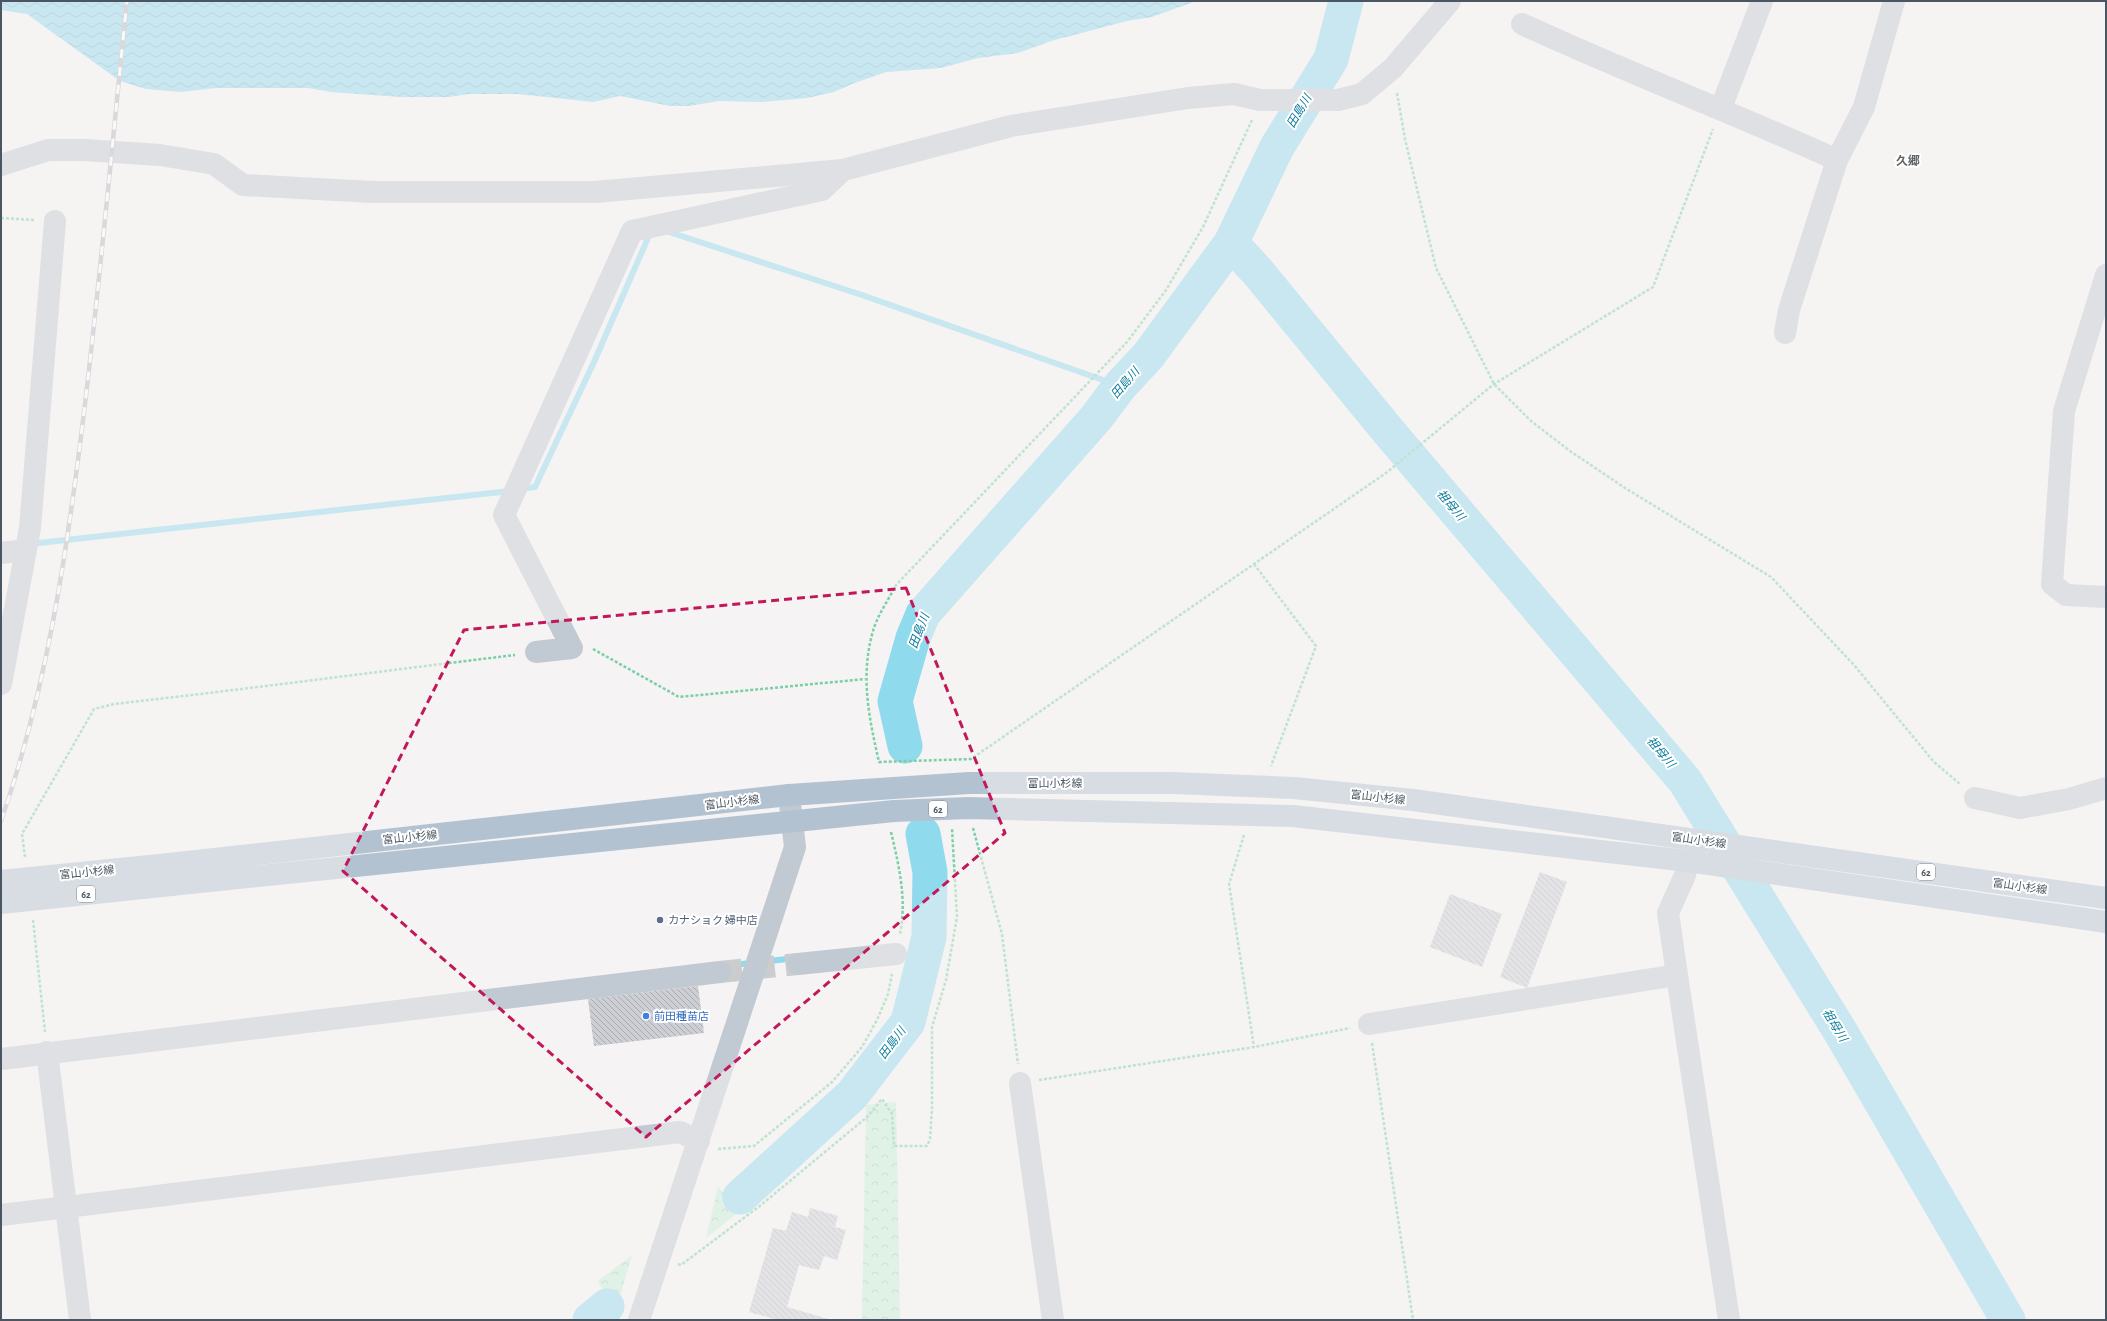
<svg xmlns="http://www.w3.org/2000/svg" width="2107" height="1321" font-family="'Alegreya Sans','Noto Sans JP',sans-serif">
<defs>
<pattern id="park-crowns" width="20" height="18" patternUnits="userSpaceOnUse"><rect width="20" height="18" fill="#c3f1d5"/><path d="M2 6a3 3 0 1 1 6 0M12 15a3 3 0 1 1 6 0" fill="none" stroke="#a0c6b0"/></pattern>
<pattern id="water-waves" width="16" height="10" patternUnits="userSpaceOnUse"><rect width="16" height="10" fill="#90daee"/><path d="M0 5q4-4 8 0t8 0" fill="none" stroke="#78b4c4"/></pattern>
<pattern id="building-back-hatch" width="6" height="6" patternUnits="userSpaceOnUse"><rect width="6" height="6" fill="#cdcfd5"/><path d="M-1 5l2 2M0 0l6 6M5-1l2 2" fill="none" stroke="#a8abb0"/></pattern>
</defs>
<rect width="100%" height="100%" fill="#f5f3f3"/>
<g fill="url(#park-crowns)">
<polygon points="896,1102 900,1320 862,1320 866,1105"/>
<polygon points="718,1187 740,1211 706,1238"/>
<polygon points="632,1255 615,1313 598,1281"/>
</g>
<polygon fill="url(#water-waves)" points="1,1 1196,1 1152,17 1127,21 1051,41 1018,53 978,58 941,68 886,72 852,84 834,92 807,98 762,102 719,101 689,106 670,106 620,96 593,102 518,94 468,94 449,97 401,97 331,92 308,88 216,88 180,92 146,89 120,81 27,14 1,10"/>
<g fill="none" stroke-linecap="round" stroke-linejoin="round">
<g stroke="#90daee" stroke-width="6">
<polyline points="666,231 862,295 1120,386"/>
<polyline points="521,489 535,487 594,362 651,231"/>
<polyline points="30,544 510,491"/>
<polyline points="761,962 796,958"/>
<polyline points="721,966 752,963"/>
</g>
<g stroke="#90daee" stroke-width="35">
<polyline points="1231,243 1257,271 1389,432 1685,781 1840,1031 2008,1320"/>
<polyline points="905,746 895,701 913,638 923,614 1096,418 1120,386 1148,356 1231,243 1277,147 1331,59 1346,1"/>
<polyline points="740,1197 852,1095 908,1022 929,937 930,872 923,834"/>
<polyline points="590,1320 607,1306"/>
</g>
</g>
<g fill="url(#building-back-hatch)">
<polygon points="1540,872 1567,882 1527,988 1500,977"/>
<polygon points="1450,894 1502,914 1482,967 1430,947"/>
<polygon points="698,986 704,1033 594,1046 588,999"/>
<polygon points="810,1208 838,1216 835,1227 846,1230 837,1260 824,1256 819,1270 799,1265 787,1307 832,1320 778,1320 749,1312 773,1228 786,1231 792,1212 808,1217"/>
</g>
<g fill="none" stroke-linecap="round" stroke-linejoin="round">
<polyline stroke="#caccce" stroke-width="22" stroke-dasharray="22 11" stroke-linecap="butt" points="720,972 798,964"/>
<g stroke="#7ad0a6" stroke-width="2.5" stroke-dasharray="3 2" stroke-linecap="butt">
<polyline points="1397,93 1405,139 1436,268 1494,384 1531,421 1570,451 1625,488 1771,577 1854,665 1934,762 1960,784"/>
<path d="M1252,120L1203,227L1166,290L1127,342L896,585C889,599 877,616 873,631C860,676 869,718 879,762L971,759L1386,473L1494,384L1653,287L1713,129"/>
<polyline points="1,218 34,220"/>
<polyline points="1254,564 1316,646 1271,766"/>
<polyline points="593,649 679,697 865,679"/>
<polyline points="973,828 1002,934 1018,1064"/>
<path d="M891,832C899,866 907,899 900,934"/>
<polyline points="1244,835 1229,884 1254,1047"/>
<path d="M25,857L22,834L94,709L114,704C248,689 382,671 515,655"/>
<polyline points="33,920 45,1032"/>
<polyline points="1372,1043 1413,1320"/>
<polyline points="1039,1080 1254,1047 1350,1028"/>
<polyline points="718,1149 754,1146 832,1082 862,1047 877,1020 888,994 892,974"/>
<polyline points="678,1264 681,1265 761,1205 867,1117 882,1099 892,1114 894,1146 927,1146 930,1139 932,1108 932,1027 946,980 957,917 952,829"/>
</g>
<g stroke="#c1cad2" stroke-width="22">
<path d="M1522,24C1626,72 1733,113 1837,160"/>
<polyline points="1721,108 1762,1"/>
<polyline points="1,165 48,150 85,150 160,155 214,164 243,185 372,192 595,192 843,170 1011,126 1188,98 1234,94 1260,100 1338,100 1362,94 1393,68 1450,1"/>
<polyline points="2106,275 2064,411 2052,584 2066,595 2106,597"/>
<polyline points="1785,333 1789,310 1837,160 1864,107 1894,1"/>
<polyline points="1,553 26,550"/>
<polyline points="536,652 572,648 504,515 632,231 822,190 843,170"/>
<polyline points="1,684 30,528 55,221"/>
<polyline points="1975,798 2020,808 2069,799 2106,788"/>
<polyline points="798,964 896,954"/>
<polyline points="1677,975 1729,1320"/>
<polyline points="1369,1024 1677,975 1668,913 1685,875 1688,861"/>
<polyline points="47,1052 80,1320"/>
<polyline points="1,1059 720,972"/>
<polyline points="1020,1083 1053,1320"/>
<polyline points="1,1215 680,1132 699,1141"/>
<polyline points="639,1320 795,847 789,795"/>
</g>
<g stroke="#b3c2d1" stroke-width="22">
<polyline points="169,864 789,795 969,783 1173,783 1294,788 1413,800 2106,898"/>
<polyline points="171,885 894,811 968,808 1293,816 1688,861 2106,922"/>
</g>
<defs>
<path id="rail" d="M1,821C48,686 68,545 85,404C101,270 113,135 127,1"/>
</defs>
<use href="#rail" stroke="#b5b8bd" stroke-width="4.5"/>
<use href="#rail" stroke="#fff" stroke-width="3" stroke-dasharray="9" stroke-linecap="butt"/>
<g stroke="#b3c2d1" stroke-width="22">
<polyline points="1,881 169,864"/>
<polyline points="1,903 171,885"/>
</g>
</g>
<path d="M0 0H2107V1321H0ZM906,588L1005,833L646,1137L343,871L464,630Z" fill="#f5f3f3" fill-opacity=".55" fill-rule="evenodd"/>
<path fill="none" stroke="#c2185b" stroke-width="3" stroke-dasharray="8 5" stroke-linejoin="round" d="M906,588L1005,833L646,1137L343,871L464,630Z"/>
<circle fill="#5c6f8a" stroke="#fff" stroke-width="1.5" cx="660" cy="920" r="4"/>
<circle fill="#3f7fe0" stroke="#fff" stroke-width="1.5" cx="646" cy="1016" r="4"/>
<g text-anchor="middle" stroke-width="4" stroke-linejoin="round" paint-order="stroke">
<g fill="#fff" stroke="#808990" stroke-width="1">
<rect x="929" y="801" width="18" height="16" rx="3"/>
<rect x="1917" y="864" width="18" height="16" rx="3"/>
<rect x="77" y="886" width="18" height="16" rx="3"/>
</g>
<g font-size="10" font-weight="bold" fill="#4a5661">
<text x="938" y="813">62</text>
<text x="1926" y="876">62</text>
<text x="86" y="898">62</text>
</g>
<g font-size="11" fill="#4a5661" stroke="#fff">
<text x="1055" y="787">富山小杉線</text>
<text transform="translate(1378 797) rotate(6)" y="4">富山小杉線</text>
<text transform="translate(732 802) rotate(-7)" y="4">富山小杉線</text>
<text transform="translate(410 837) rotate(-6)" y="4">富山小杉線</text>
<text transform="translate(1699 840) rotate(8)" y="4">富山小杉線</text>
<text transform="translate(87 872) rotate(-6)" y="4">富山小杉線</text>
<text transform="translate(2020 886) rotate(8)" y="4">富山小杉線</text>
</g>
<g font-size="11" fill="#4e5e75" stroke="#fff" text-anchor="start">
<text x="668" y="924">カナショク 婦中店</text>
</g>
<g font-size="11" fill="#366cbe" stroke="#fff" text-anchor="start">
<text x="654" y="1020">前田種苗店</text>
</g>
<g font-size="12" font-style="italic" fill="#0c7c9b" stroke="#fff">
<text transform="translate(1299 111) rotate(-59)" y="4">田島川</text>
<text transform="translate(1125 383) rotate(-49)" y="4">田島川</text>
<text transform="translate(1451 505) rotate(50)" y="4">祖母川</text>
<text transform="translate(919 631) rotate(-69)" y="4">田島川</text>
<text transform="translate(1661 752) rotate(50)" y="4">祖母川</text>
<text transform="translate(1835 1025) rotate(59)" y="4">祖母川</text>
<text transform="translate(892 1043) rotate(-53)" y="4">田島川</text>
</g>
<g font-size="12" font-weight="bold" fill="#5f6368" stroke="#fff">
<text x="1908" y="165">久郷</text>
</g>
</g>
<rect width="2107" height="1321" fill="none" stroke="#4a5661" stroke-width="4"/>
</svg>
